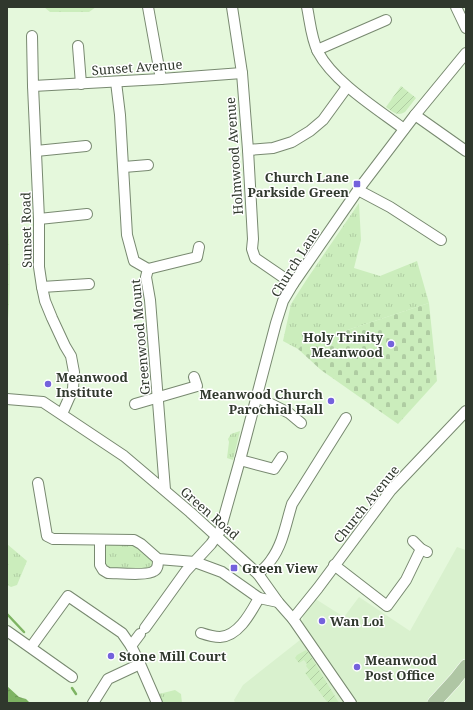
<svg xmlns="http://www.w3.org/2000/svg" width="473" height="710" font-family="'Noto Serif',serif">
<defs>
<pattern id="grass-tufts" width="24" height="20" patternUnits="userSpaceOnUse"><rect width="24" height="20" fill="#cbedbc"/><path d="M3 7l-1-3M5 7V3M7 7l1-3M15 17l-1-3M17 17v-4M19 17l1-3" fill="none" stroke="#afcca2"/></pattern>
<pattern id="forest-firs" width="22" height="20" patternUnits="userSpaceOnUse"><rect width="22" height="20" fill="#cbedbc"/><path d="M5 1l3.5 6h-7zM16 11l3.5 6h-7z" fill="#afcca2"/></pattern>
<pattern id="cemetery-stones" width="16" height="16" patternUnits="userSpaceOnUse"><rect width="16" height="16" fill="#cbedbc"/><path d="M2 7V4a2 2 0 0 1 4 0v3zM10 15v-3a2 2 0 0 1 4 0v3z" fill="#afcca2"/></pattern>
<pattern id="garden-furrows" width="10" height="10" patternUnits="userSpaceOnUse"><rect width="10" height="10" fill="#cbedbc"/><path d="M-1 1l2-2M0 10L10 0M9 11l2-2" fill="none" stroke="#afcca2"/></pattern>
<pattern id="water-ripples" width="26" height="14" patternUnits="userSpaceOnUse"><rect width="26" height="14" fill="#7eb463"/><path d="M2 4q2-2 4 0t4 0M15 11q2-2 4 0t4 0" fill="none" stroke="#689352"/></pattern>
</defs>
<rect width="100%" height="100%" fill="#e5f8dc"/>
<polygon fill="#d9f1ce" points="457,547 466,550 466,703 235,703 234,700 243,685 300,640 303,617 305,609 314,598 344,617 359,597 410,631"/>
<g fill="url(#grass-tufts)">
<path d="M7,194C9,239 12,285 7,330Z"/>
<polygon points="359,203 361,240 354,268 380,276 417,261 429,303 302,345 298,349 283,341 291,304 307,279"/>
<polygon points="240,431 233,460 227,458 229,442 228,439 231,434"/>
<polygon points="108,543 133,543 154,561 151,570 110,570 104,566 104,546"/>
<polygon points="7,544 27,561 17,585 11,587 7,585"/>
<polygon points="175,690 181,694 182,703 163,703 159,694"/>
</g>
<polygon fill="url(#forest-firs)" points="44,7 96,7 89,12 50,12"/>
<polygon fill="url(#cemetery-stones)" points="429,303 437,381 398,424 321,370 298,349 302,345"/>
<g fill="url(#garden-furrows)">
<path d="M401,86L416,98L405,112C397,117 392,111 386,107Z"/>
<polygon points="306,650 310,655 339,703 328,703 305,673 309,670 306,666 307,664 304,660 299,663 295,658 297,655"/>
</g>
<polygon fill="url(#water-ripples)" points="7,686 19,697 26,699 30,703 7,703"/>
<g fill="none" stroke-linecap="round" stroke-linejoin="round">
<g stroke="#7eb463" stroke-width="2.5">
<polyline points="7,614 24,632"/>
<polyline points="72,688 76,694"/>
</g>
<defs>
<g id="minor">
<polyline points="148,7 161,79"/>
<polyline points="232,7 242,73 248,150 253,239 252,249 255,258 293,284"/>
<path d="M307,7C310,21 311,38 318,52C334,82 376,108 404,129"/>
<polyline points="456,7 466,28"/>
<polyline points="32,36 33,86 39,219 39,267 42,287 45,301 52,318 65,346 71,356 74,372 73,389 62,414"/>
<polyline points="78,46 81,84"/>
<polyline points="317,50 386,20"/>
<polyline points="116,82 120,115 127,235 134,261 148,269 146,277 150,300 165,490"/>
<polyline points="33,86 161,79 242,73"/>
<polyline points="415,115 466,151"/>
<polyline points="248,150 273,148 292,142 310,131 323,120 347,87"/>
<polyline points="36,151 86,146"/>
<polyline points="124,167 148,165"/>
<polyline points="358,190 390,207 441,240"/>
<polyline points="39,219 87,214"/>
<polyline points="148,269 197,257 199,247"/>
<polyline points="42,287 89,284"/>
<polyline points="257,397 289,413 301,423"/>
<polyline points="7,399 43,402 124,456 190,512 258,574 278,602 293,619 351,703"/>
<polyline points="135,404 197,386 194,377"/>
<polyline points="240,460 274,469 282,457"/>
<polyline points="38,483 47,536 53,539 59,539 134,540 141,544 158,559 195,562 222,572 259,598 278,602"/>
<path d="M100,540V565L103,570L108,573C117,573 148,576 154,571C158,569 158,564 158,559"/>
<polyline points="413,541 421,549 427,552"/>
<polyline points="334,565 387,606 406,580 421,549"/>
<path d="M258,574C262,570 268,565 271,560C283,544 286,523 292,504L346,418"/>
<polyline points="293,619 318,588 391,490 466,411"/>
<polyline points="145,628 186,571 211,544 220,531 240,460 276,323 283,301 293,284 358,190 415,115 466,53"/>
<polyline points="7,631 72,677"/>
<path d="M201,633C207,635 214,637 220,637C239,636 251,612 259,598"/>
<polyline points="131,646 140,634"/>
<polyline points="31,647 68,596 122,633 131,646 140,664 157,703"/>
<polyline points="93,703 108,679 140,664"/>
</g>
<polyline id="major" points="434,703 455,680 466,666"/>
</defs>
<use href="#minor" stroke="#788970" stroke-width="12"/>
<use href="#major" stroke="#fff" stroke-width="14"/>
<use href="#minor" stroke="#fff" stroke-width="10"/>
<use href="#major" stroke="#afc6a4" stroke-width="13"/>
</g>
<g fill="#7462dc" stroke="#fff" stroke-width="1.5">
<rect x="353" y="180" width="8" height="8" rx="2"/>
<circle cx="391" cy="344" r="4"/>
<circle cx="48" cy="384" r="4"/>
<circle cx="331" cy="401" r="4"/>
<rect x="230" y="564" width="8" height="8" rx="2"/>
<circle cx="322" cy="621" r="4"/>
<circle cx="111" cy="656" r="4"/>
<circle cx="357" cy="667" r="4"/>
</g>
<g text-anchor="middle" stroke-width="3" stroke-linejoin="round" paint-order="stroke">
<g font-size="13" fill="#30382d" stroke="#fff">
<text transform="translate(137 67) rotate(-4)" y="5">Sunset Avenue</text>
<text transform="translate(234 156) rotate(-94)" y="5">Holmwood Avenue</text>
<text transform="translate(26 230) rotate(-91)" y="5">Sunset Road</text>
<text transform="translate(295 262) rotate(-58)" y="5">Church Lane</text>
<text transform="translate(140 337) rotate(-95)" y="5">Greenwood Mount</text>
<text transform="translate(366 504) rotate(-51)" y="5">Church Avenue</text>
<text transform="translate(210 513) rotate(41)" y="5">Green Road</text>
</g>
<g font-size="13" font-weight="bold" fill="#30382d" stroke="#fff" text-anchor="start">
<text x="349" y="182" text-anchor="end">Church Lane<tspan x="349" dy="15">Parkside Green</tspan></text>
<text x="383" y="342" text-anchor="end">Holy Trinity<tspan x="383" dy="15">Meanwood</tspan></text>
<text x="56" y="382">Meanwood<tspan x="56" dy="15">Institute</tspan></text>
<text x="323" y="399" text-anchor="end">Meanwood Church<tspan x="323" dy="15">Parochial Hall</tspan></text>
<text x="242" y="573">Green View</text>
<text x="330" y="626">Wan Loi</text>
<text x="119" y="661">Stone Mill Court</text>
<text x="365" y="665">Meanwood<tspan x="365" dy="15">Post Office</tspan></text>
</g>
</g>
<rect width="473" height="710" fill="none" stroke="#30382d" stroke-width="16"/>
</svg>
